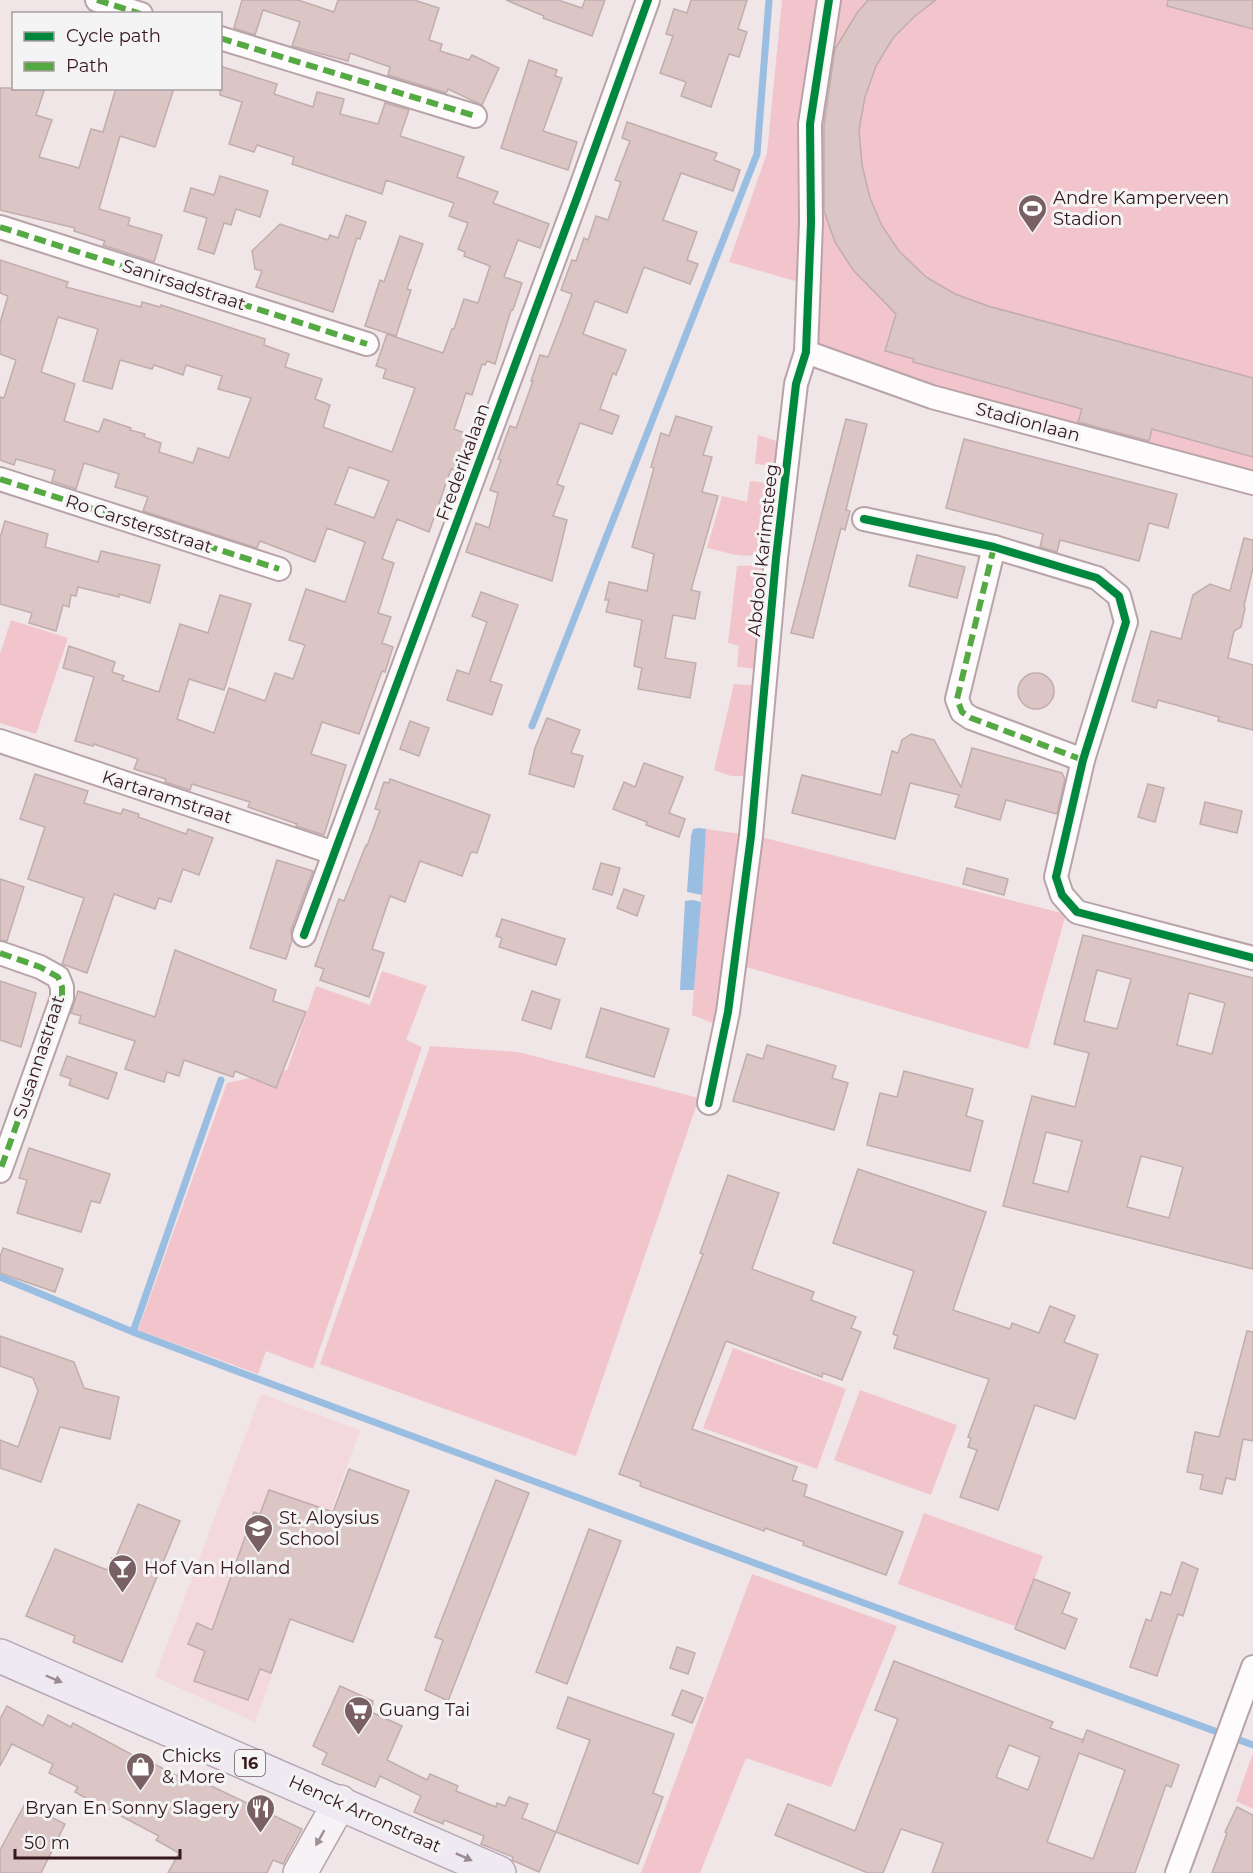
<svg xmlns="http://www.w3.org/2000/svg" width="1253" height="1873" font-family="Montserrat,sans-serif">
<rect width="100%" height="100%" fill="#f0e5e7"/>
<polygon fill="#f3d8dd" points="261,1394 360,1430 255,1722 155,1677"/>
<g fill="#f2c5cc">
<polygon points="782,0 822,0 802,283 729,262 767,153"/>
<polygon points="834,0 1253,0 1253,476 946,397 810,344 812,125"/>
<polygon points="758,435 782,443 781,466 755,464"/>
<path d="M750,481L778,484L768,548C750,563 728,552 707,548L722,496L747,502Z"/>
<polygon points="767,565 761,669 737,667 739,646 728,643 737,566"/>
<polygon points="11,620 68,638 36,734 0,723 0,654"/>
<polygon points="734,684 759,686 751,769 744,776 731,776 714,770"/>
<polygon points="706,829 741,834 715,1024 692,1015"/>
<polygon points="761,837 1066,914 1028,1049 743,966"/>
<polygon points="382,971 427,986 406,1040 422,1047 313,1369 266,1351 258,1374 138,1330 227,1083 287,1070 316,986 370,1005"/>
<polygon points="430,1046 518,1052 699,1098 576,1456 320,1364"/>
<polygon points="733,1348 846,1389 817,1469 703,1428"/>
<polygon points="860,1390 957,1425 931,1495 834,1460"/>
<polygon points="924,1513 1043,1556 1017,1627 898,1584"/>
<polygon points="752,1574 897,1626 831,1787 746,1758 700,1873 641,1873"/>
<polygon points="1253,1753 1253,1809 1236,1801"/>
</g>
<g fill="#9abde2">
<polygon points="699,828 706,829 702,895 687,892 691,836 693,829"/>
<polygon points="693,900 701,902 694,990 680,990 685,901"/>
</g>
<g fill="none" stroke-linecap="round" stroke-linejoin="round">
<g stroke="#9abde2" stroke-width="7">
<polyline points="532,726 757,154 769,0"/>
<polyline points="0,1277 133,1332 239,1372 779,1572 1253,1745"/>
<polyline points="133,1332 221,1080"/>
</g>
</g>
<g fill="#dbc6c5" stroke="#c1adac" stroke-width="1.5" fill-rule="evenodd">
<polygon points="242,0 298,0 334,12 338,0 414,0 439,8 429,40 442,44 440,51 469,60 472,55 499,68 482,105 448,89 446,93 388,75 390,67 350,53 348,61 292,46 300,22 263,10 255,35 234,28"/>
<polygon points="506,0 558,0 582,8 585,0 605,0 592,36 543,18 544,16"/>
<polygon points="691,0 747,0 738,29 747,32 739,57 729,54 711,107 681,96 686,82 660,73 673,36 666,34 674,9 687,13"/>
<polygon points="868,0 936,0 915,16 893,38 876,66 865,97 859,130 862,165 870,198 882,226 899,251 926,277 955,294 988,306 1253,378 1253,457 1152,429 1149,441 1078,422 1082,409 913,362 914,359 885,351 896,314 853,270 835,242 824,211 824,125 835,49 857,13"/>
<polygon points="1168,0 1253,0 1253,29 1167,6"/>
<polygon points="529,60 557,70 555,76 562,78 543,131 577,142 568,170 501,148"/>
<path d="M220,66L277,84L274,94L313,107L317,92L344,99L340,114L378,124L385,103L409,110L400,136L464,157L457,177L498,192L493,203L549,224L540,248L518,240L504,277L522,283L513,310H511L495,364L487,361L485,365L482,364L472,395L466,393L454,429L470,435L458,471L451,469L429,532L397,519L382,559L394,563L378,613L391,617L382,643L393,647L385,672L382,671L359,734L322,722L311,754L346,765L324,835L296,826L297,824L248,807L250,802L192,784L190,790L165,782L166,779L134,769L138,759L94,744L93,746L75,741L94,677L63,668L69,646L115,662L112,672L124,676L122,680L159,692L180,624L208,633L220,595L251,604L224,690L189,679L177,719L214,733L229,688L265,701L275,673L293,679L305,645L289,640L306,589L345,602L365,542L327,528L315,562L260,541L257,548L143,511L148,497L115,487L119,474L84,463L76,489L52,481L55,470L16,459L14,465L0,460V397L4,398L16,360L0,354V323L8,296L0,293V260L68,282L66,287L141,307L142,302L160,307L161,305L265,339L264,345L289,354L285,367L322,379L315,399L330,405L323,427L392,452L415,388L383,378L386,369L376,366L387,334L443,353L452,329H454L464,299L478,303L490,266L464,256L465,252L458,249L468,223L449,216L454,203L386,180L382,194L292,164L294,157L257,145L254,152L229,144L242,102L220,95ZM58,317L98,329L83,381L112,389L120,360L152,369L154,365L183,375L186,365L222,376L218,389L251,398L229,458L198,448L193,463L159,452L161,443L144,437L145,434L130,430L131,428L104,419L99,432L64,421L75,384L41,372ZM349,467L389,481L374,518L335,504Z"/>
<polygon points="0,88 45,88 36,115 52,120 39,157 79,168 91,129 103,132 116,88 174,88 155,147 120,136 99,209 130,218 128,225 162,235 154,262 103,245 105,241 74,231 75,228 0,210"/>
<polygon points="627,122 717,153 714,160 740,170 733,191 681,173 663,220 697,232 687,260 698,264 690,284 644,267 627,313 595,301 583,334 626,350 616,375 613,373 600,409 619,416 612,434 580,423 557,484 564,487 553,516 567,520 552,581 466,552 476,523 489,528 498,493 490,490 501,460 498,459 510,426 516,428 533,381 531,381 540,355 548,357 560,326 572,294 561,290 572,260 576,261 584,238 588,240 596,216 608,220 621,182 615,180 630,141 622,138"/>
<polygon points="220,176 268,191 260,217 236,209 231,225 224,223 214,254 198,249 207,218 184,211 191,188 214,195"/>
<polygon points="346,215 366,222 360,239 357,238 333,312 256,287 262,271 255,269 252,251 280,224 328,240 330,235 338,238"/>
<polygon points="400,236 423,244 407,289 411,290 396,336 365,326 380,280 384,282"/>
<polygon points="676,416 712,427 703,455 712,457 702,492 718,496 691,590 700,592 695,619 673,615 665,658 696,663 690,698 638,689 642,668 634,666 642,620 606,612 609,600 605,600 609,582 647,591 654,554 632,547 654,468 651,467 661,433 669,436"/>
<polygon points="846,419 867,424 846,510 850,511 845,530 841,528 813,638 791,633"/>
<polygon points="964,439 1177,494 1168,528 1149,523 1139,561 1060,540 1057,552 1040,547 1043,534 946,508"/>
<polygon points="5,521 48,534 45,547 98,562 101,551 160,565 150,603 119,594 119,597 78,587 76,596 71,595 69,607 63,605 56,631 29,623 32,613 0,604 0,538"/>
<polygon points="1244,538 1253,540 1253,568 1244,606 1245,608 1241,627 1234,631 1228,658 1253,665 1253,730 1218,721 1219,717 1158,700 1156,708 1132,701 1151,631 1181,639 1193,595 1210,584 1230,591"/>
<polygon points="917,555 965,567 957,598 909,586"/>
<polygon points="481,592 518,605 490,681 502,685 492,715 447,700 457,670 469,674 487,622 472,616"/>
<circle cx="1036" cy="691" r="18"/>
<polygon points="547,718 580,730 571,753 583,756 574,787 529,774 535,748"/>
<polygon points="410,721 429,728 419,756 400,749"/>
<polygon points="911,734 934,740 961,787 972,748 1062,773 1065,779 1057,814 1006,800 1000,820 955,807 959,795 910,783 895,839 792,813 802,775 881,795 892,751 898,753 902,740"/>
<polygon points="644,763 683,777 669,813 685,819 679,837 646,825 647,822 613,809 624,782 635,787"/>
<polygon points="35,774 88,791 84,803 121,814 123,809 139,814 138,817 186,834 188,829 213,838 199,875 183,869 171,902 159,898 155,909 114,894 87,973 62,964 84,898 28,879 45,827 20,819"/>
<polygon points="390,779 490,815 477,853 471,852 462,876 420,861 405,902 390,896 372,949 384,953 369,997 320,980 324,969 315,966 339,899 344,901 366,845 367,846 380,810 375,809 384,782 389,783"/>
<polygon points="1148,784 1164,788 1155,822 1138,817"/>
<polygon points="1205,802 1242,811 1237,833 1200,824"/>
<polygon points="277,860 313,871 291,930 292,940 286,959 250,948"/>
<polygon points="601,863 620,868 612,895 593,889"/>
<polygon points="967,868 1008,879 1004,895 963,884"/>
<polygon points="0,879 24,887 7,941 0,940"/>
<polygon points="624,889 644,896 637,916 617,908"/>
<polygon points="502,919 565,939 556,965 499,947 502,938 496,936"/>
<path d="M1083,935L1253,978V1269L1003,1206L1032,1096L1075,1107L1089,1053L1054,1044ZM1097,970L1131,979L1117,1029L1084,1021ZM1189,993L1225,1003L1212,1054L1177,1045ZM1046,1132L1082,1141L1068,1192L1033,1183ZM1141,1156L1183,1167L1169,1218L1127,1207Z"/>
<polygon points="175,950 276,990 273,1001 306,1012 276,1088 235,1071 233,1077 184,1060 179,1076 167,1072 164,1082 125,1069 135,1041 79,1023 81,1016 71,1013 78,991 155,1017"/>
<polygon points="0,981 36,993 21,1047 0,1040"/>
<polygon points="532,991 560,1000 551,1029 522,1020"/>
<polygon points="601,1008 669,1029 654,1077 586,1057"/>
<polygon points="767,1045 836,1066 832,1078 848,1083 834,1130 733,1101 747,1054 763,1059"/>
<polygon points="67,1056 117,1073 108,1099 69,1085 71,1079 60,1075"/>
<polygon points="904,1071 973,1089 966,1116 983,1121 970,1171 867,1145 880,1093 897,1097"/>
<polygon points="29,1148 110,1174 100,1203 91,1201 81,1232 17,1213 27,1180 19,1178"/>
<polygon points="858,1169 986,1212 953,1310 1010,1329 1012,1323 1039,1333 1050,1306 1075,1316 1064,1342 1098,1355 1075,1419 1035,1405 998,1510 960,1497 977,1450 968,1447 971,1438 968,1437 989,1379 894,1348 898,1336 893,1334 914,1271 833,1243"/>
<polygon points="728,1175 779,1193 752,1269 814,1292 811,1300 856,1317 851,1328 861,1332 842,1380 823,1373 822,1377 726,1341 692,1429 797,1467 792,1480 807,1485 804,1496 903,1532 886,1575 803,1545 804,1542 765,1528 764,1531 640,1486 641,1482 619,1474 703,1254 700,1253"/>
<polygon points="3,1248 63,1269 55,1292 0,1273 0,1257"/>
<polygon points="1247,1331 1253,1332 1253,1441 1243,1439 1235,1480 1226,1478 1222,1494 1200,1489 1203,1475 1187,1472 1195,1432 1219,1437"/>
<polygon points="0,1336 74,1362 84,1388 119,1397 110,1439 60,1427 41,1482 0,1468 0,1440 18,1447 38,1391 33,1378 0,1366"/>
<polygon points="349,1469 409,1491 353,1642 290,1619 271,1673 260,1669 248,1700 194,1681 205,1651 188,1644 197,1623 212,1630 254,1512 260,1514 269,1490 333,1512"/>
<polygon points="496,1480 529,1493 448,1701 425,1690 443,1640 435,1637"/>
<polygon points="138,1504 180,1521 122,1662 73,1642 75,1636 26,1616 55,1549 107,1570 112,1558 115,1559"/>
<polygon points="589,1529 621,1541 567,1684 536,1672"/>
<polygon points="1182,1562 1198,1569 1183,1616 1178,1614 1157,1676 1130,1667 1146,1619 1151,1621 1161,1592 1171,1595"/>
<polygon points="1034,1579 1070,1593 1062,1613 1077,1619 1065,1649 1015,1629"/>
<polygon points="677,1647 695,1653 688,1674 670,1668"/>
<path d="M894,1661L1053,1722L1050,1728L1083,1740L1082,1743L1087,1730L1179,1765L1171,1787L1166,1785L1135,1873H932L943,1843L901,1829L883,1873H868L775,1835L788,1804L855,1831L898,1719L875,1710ZM1009,1745L1040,1757L1028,1790L996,1777ZM1079,1753L1125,1770L1093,1859L1047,1842Z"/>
<polygon points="340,1686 373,1701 371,1712 402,1726 387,1760 427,1780 430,1774 458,1786 456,1791 496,1807 497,1803 505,1806 509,1797 528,1804 522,1818 556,1832 539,1872 514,1861 512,1860 513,1857 481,1844 484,1836 444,1820 443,1824 414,1812 421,1796 380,1776 375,1787 322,1764 327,1753 313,1746"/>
<polygon points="682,1690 703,1698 692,1723 672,1715"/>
<polygon points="568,1697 674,1734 653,1793 663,1797 638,1864 556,1832 590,1740 557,1728"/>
<polygon points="7,1706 43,1726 48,1715 71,1727 73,1723 140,1759 141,1757 177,1776 179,1773 209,1785 302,1829 283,1864 273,1860 267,1873 168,1873 179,1853 156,1840 159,1836 104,1807 103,1808 75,1792 78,1787 49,1773 53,1764 12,1744 0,1766 0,1719"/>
<polygon points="25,1804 65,1824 41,1873 0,1873 0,1850"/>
<polygon points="1237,1807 1253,1815 1253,1873 1212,1873 1227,1833 1225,1832"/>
</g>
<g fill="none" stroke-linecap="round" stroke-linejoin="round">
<defs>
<g id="street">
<polyline points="97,0 141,14"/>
<polyline points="220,38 475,116"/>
<polyline points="0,227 367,344"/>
<polyline points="806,352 932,397 1253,483"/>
<polyline points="0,479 279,569"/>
<polyline points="864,519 994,547 1097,578 1119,596 1126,622 1083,760 1056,877 1062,895 1077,912 1253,958"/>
<polyline points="994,547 957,699 962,712 971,718 1083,760"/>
<polyline points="0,741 334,853"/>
<polyline points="304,935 578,195 648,0"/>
<polyline points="0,953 40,967 58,977 62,987 62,998 0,1171"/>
<polyline points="709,1103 728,1012 751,836 776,558 796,384 806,352 811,223 810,124 829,0"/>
<polyline points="1177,1873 1253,1667"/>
</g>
<polyline id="secondary" points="300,1873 340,1802"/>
<polyline id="primary" points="0,1656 499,1873"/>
</defs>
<use href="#street" stroke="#b8a4a8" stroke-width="26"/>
<use href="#secondary" stroke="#b8a4a8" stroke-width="36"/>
<use href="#primary" stroke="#b6a7b7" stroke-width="36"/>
<use href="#street" stroke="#fdfbfb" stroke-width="22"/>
<use href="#secondary" stroke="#f6f2f6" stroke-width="33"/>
<use href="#primary" stroke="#efe9f1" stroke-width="33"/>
<g stroke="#55a943" stroke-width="6" stroke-dasharray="12 6" stroke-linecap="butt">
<polyline points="97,0 141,14"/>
<polyline points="220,38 475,116"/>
<polyline points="0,227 367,344"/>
<polyline points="0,479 279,569"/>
<polyline points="994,547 957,699 962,712 971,718 1083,760"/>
<polyline points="0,953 40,967 58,977 62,987 62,998 0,1171"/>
</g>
<defs>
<g id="cycleway">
<polyline points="864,519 994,547 1097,578 1119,596 1126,622 1083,760 1056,877 1062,895 1077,912 1253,958"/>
<polyline points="304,935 578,195 648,0"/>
<polyline points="709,1103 728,1012 751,836 776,558 796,384 806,352 811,223 810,124 829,0"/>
</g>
</defs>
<use href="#cycleway" stroke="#f4f4f4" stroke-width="11"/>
<use href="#cycleway" stroke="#00873e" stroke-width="8"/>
</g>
<defs><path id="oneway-solid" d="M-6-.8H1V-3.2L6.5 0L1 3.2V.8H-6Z" transform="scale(1.5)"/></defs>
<g fill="#9d8b92">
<use href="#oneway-solid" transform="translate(54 1679) rotate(23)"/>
<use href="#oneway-solid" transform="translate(464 1857) rotate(24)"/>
</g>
<use fill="#a09095" href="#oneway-solid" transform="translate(320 1838) rotate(119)"/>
<defs>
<symbol id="stadium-pin" viewBox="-11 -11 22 30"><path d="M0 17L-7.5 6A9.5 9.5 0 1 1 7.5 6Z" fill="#786065" stroke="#f4f4f4"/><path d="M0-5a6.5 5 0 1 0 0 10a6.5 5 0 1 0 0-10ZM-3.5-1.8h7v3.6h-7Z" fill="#fff"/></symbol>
<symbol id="school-pin" viewBox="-11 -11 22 30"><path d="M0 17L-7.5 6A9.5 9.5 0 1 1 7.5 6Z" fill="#786065" stroke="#f4f4f4"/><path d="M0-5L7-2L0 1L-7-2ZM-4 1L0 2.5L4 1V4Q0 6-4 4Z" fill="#fff"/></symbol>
<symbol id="bar-pin" viewBox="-11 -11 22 30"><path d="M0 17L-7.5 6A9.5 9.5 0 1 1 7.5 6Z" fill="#786065" stroke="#f4f4f4"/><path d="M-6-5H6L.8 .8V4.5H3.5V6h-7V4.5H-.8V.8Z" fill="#fff"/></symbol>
<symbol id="supermarket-pin" viewBox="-11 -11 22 30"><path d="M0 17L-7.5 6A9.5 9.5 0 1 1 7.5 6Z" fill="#786065" stroke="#f4f4f4"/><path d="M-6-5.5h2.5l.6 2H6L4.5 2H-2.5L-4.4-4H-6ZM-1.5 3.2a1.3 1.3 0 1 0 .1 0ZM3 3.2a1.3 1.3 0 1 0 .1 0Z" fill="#fff"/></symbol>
<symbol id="shop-pin" viewBox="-11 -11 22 30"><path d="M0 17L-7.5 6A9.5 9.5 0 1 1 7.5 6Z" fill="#786065" stroke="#f4f4f4"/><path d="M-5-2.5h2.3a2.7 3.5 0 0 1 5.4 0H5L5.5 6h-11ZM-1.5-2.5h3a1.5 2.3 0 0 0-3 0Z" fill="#fff"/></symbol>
<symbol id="restaurant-pin" viewBox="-11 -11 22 30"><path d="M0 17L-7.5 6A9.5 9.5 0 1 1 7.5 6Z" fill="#786065" stroke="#f4f4f4"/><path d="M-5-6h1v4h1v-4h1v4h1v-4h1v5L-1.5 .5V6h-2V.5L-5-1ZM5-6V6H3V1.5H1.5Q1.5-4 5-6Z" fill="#fff"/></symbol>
</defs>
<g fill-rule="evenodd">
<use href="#stadium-pin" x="1016" y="192" width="33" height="45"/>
<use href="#school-pin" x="242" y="1512" width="33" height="45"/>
<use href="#bar-pin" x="106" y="1552" width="33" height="45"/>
<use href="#supermarket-pin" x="342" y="1694" width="33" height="45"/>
<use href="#shop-pin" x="124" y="1750" width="33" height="45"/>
<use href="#restaurant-pin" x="244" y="1792" width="33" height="45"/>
</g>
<g text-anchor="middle" stroke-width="6" stroke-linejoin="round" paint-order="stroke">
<rect fill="#f4f4f4" stroke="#705a5f" stroke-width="1.5" x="235" y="1750" width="30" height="26" rx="4.5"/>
<g font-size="16" font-weight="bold" fill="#38181f">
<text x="250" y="1769">16</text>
</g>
<g font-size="18" fill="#38181f" stroke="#f4f4f4" text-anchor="start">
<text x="1053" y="204">Andre Kamperveen<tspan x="1053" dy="21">Stadion</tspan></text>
<text x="279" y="1524">St. Aloysius<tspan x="279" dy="21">School</tspan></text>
<text x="144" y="1574">Hof Van Holland</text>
<text x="379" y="1716">Guang Tai</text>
<text x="162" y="1762">Chicks<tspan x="162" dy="21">&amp; More</tspan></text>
<text x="239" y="1814" text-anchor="end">Bryan En Sonny Slagery</text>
</g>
<g font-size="18" fill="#38181f" stroke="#f4f4f4">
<text transform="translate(184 285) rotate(18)" y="6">Sanirsadstraat</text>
<text transform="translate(1028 422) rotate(15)" y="6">Stadionlaan</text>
<text transform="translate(463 462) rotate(-70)" y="6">Frederikalaan</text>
<text transform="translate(139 524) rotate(18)" y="6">Ro Carstersstraat</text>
<text transform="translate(763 550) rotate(-84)" y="6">Abdool Karimsteeg</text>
<text transform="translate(167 797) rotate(18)" y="6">Kartaramstraat</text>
<text transform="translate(39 1057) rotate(-72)" y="6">Susannastraat</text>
<text transform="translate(365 1814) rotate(24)" y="6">Henck Arronstraat</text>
</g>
</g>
<rect x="12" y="12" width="210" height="78" fill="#f4f4f4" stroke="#a99c9f" stroke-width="1.5"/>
<rect x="24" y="32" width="30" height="9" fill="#00873e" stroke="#a99c9f" stroke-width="1.5"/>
<text x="66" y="42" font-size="18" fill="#38181f">Cycle path</text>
<rect x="24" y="62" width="30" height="9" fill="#55a943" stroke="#a99c9f" stroke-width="1.5"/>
<text x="66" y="72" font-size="18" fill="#38181f">Path</text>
<path d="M15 1849v9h165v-9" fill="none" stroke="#38181f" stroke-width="3"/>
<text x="24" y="1849" font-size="18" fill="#38181f" stroke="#f4f4f4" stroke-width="4.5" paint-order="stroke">50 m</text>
</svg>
